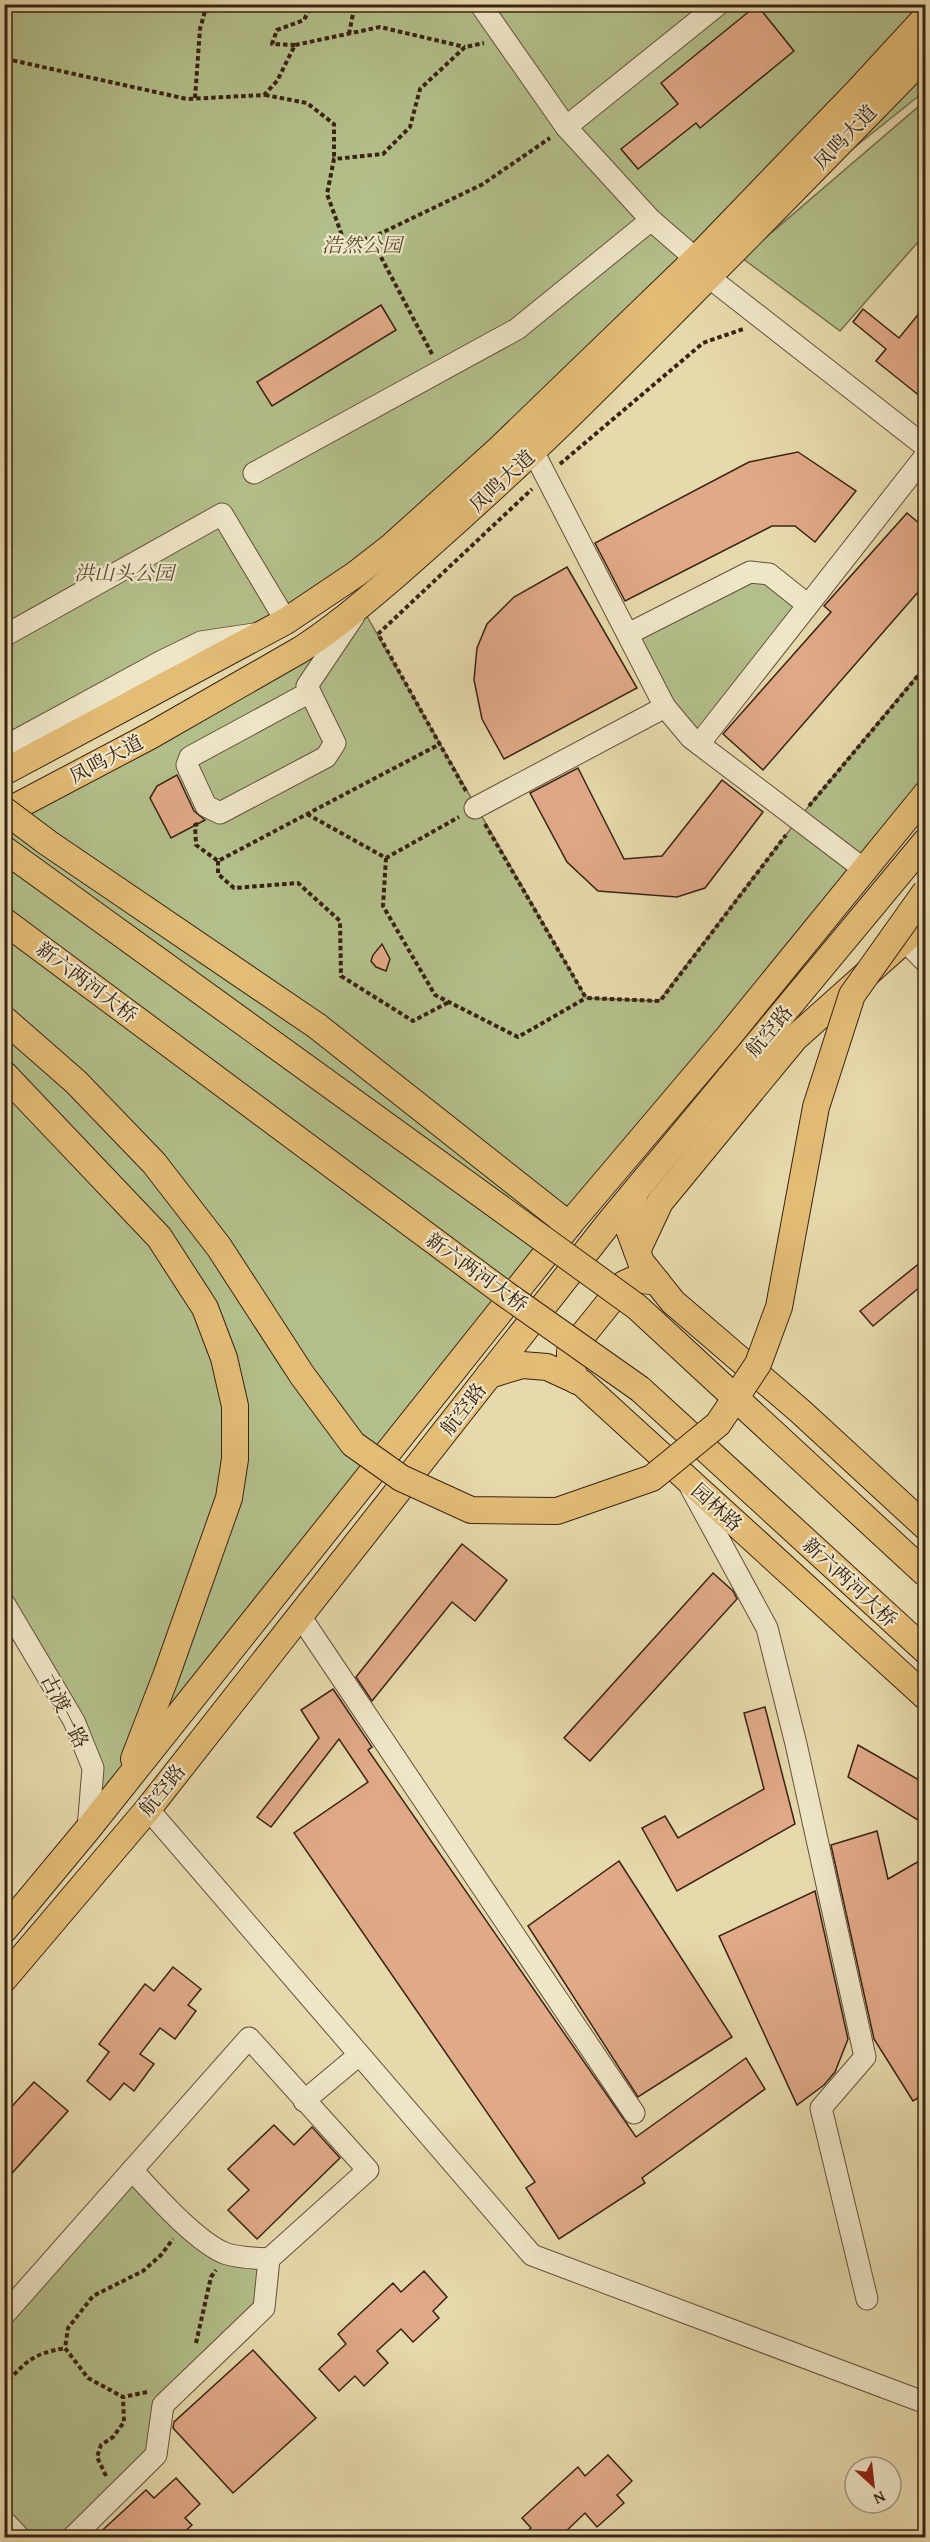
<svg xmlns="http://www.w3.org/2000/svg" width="930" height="2542" font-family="'Gentium Book Plus','Noto Serif SC',serif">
<rect width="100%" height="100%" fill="#e6d9ab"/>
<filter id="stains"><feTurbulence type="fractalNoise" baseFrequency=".00333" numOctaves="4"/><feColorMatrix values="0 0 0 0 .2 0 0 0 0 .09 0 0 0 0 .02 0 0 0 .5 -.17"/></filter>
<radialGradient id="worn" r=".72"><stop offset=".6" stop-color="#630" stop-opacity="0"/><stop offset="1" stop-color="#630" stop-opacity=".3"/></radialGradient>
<g fill="#b3bf8a" stroke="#76714f" stroke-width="1.5">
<polygon points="5,5 925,5 925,91 740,239 363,564 5,777"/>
<polygon points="925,101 925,234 840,331 742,258"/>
<polygon points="750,572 808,605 699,744 628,634"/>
<polygon points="361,606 586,998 659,1001 799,818 925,666 925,793 88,1829 93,1768 5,1603 4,813"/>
<polygon points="132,2170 196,2234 269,2259 264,2308 163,2405 156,2455 72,2537 20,2537 5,2521 5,2315"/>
</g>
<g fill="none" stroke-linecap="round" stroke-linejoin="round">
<polyline stroke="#747c75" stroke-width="6" points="4,528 10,545"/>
</g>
<g fill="#e0a987" stroke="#3a2314" stroke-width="1.5">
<polygon points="757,5 794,51 700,128 696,123 638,169 621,149 678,104 661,83"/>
<polygon points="381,305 396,330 272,406 257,382"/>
<polygon points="926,305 926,401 876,361 886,349 853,322 863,309 899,338"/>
<polygon points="798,452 856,491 815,542 795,526 772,526 625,601 595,543 749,462"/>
<polygon points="907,513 926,529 926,583 763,770 723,734 831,612 824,606"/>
<polygon points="567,567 637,688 504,759 482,719 474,680 477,648 487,624 514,597"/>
<polygon points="578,768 624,859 662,856 722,780 763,812 705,888 677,897 598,891 567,862 530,793"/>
<polygon points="177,775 194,811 205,820 171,838 150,798 157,786"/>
<polygon points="382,944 390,959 386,971 376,967 371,961 373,955"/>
<polygon points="926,1258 926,1282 873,1326 860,1311"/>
<polygon points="462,1544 507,1580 475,1621 452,1602 372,1701 356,1677"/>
<polygon points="713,1573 733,1591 737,1599 590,1761 564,1738"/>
<polygon points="333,1689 372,1747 368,1750 636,2137 746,2058 765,2089 642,2178 645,2183 559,2239 526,2188 535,2182 294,1833 368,1782 339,1739 271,1827 257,1817 319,1738 301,1710"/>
<polygon points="765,1707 795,1824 677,1891 642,1828 665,1816 678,1838 764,1789 744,1713"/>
<polygon points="858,1745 926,1784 926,1825 848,1777"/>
<polygon points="877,1831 888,1879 926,1857 926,2093 913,2101 874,2039 831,1845"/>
<polygon points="619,1861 732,2037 638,2097 528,1926"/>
<polygon points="815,1891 848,2039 835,2072 824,2085 797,2105 719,1936"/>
<polygon points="173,1967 201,1989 188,2005 196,2011 175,2039 160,2028 140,2054 154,2064 134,2091 124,2083 110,2100 87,2081 109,2052 99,2044 145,1984 154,1991"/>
<polygon points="34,2082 68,2111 4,2182 4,2115"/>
<polygon points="274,2125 294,2145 312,2127 340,2158 257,2239 228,2210 249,2190 228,2169"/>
<polygon points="424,2271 447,2297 433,2311 439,2318 413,2342 401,2329 377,2351 388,2363 364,2386 355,2376 339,2391 319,2369 346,2344 338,2334 393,2283 401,2292"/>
<polygon points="253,2350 316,2418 233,2493 173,2428 174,2422"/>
<polygon points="608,2455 632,2481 617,2495 624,2503 597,2527 585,2513 559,2538 520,2538 531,2528 522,2518 578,2467 585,2476"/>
<polygon points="176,2478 200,2504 185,2518 192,2525 178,2538 94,2538 146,2490 154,2498"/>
</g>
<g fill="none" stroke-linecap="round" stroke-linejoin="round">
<defs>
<g id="minor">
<polyline points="480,4 566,127 719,4"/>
<polyline points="566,127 651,220 696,259 710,278 926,447"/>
<polyline points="533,451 665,707 691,738 865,870"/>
<polyline points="254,473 517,329 651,220"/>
<polyline points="628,634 750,572 769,574 808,605"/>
<polyline points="4,636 222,514 286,621"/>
<polyline points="310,692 190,757 187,765 206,806 220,813 326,757 335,743 310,692 307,686 354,616"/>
<polyline points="699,744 926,455"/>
<polyline points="4,747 162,661 201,642 254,634"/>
<polyline points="475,808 665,707"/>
<polyline points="904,940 926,962"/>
<polyline points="691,1488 767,1628 796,1744 865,2057 821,2108 867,2299"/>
<polyline points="4,1603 74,1721 93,1768 88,1829"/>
<polyline points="300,1616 634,2113"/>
<polyline points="148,1809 532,2255 926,2403"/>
<polyline points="304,2101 359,2055"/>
<path d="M132,2170C153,2193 198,2244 227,2254C239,2258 256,2258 269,2259"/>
<polyline points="4,2315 249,2038 368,2170 269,2259 264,2308 163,2405 156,2455 72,2538"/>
<polyline points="4,2521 20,2538"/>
</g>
<g id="major">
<polyline points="4,772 286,621 356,574 392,546 497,451 696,259 857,92 926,17"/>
<path d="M4,813L150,736L300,650C335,628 365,601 396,575C455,523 513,471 569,416C690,297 808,176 926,55"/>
<polyline points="317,1026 569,1225"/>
<polyline points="4,1074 159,1237 205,1308 224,1358 235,1406 235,1459 229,1498 166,1676 134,1759"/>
<polyline points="635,1194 626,1221 641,1262 673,1302 800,1411 926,1527"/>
<polyline points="637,1251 660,1202 795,1038 926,921"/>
<polyline points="489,1375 522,1365 547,1367 582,1383 926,1697"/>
<polyline points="577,1381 570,1365 570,1351 624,1284 635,1279 657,1282"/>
<polyline points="640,1389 926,1651"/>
<polyline points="4,1930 88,1829 573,1220 728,1037 926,794"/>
<polyline points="4,1979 148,1809 608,1224 926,841"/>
</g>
</defs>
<use href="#minor" stroke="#65503a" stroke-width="23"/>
<use href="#major" stroke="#3a2314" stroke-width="28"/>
<g stroke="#3a2314" stroke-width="4" stroke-dasharray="4.5 3" stroke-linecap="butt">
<polyline points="349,34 355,4"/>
<polyline points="295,45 272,44 277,30 304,20 312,4"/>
<polyline points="4,49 11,60 187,99 264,95 277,81 295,45 380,27 465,47"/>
<polyline points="265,95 307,103 334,124 334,159"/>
<polyline points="195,98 200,29 207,4"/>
<polyline points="371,238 483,184 550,138"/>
<polyline points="432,354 371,238 344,241 327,194 334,159 383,154 410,127 420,89 465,47 484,43"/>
<polyline points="560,464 703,343 743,329"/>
<polyline points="466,791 378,634 532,489"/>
<polyline points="809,806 926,666"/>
<polyline points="307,814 386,858 459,817"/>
<polyline points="198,824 195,825 196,845 218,861 440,744"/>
<polyline points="485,824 586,998 660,1001 786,835"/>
<polyline points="386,858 383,906 435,995 518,1037 586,998"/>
<polyline points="218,861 218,874 234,888 298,883 340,921 341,976 413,1021 449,1002"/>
<polyline points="196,2343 211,2277 216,2270"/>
<path d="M4,2386C26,2361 32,2354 65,2348"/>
<polyline points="147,2392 123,2397 88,2378 65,2348 68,2328 93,2296 143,2271 161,2255 173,2239"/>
<polyline points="106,2476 97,2457 101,2445 113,2437 124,2422 123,2397"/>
</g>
<use href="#minor" stroke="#efe6c8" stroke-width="21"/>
<use href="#major" stroke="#e3bc76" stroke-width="26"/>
<defs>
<g id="major-bridge">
<polyline points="4,810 48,843 317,1026"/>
<polyline points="4,849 637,1307 926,1574"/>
<polyline points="4,921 504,1293 640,1389"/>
<polyline points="4,1019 76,1082 154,1163 219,1247 302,1375 353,1444 401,1478 471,1510 557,1511 652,1478 718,1424 758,1364 779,1307 816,1107 852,995 926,891"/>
</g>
</defs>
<use href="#major-bridge" stroke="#3a2314" stroke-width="28" stroke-linecap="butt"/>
<use href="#major-bridge" stroke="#e3bc76" stroke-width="26"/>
</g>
<g text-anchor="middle" stroke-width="4.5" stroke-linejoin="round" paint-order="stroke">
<g font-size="20" fill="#3a2314" stroke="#efe6c8">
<text transform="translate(845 137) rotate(-46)" y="7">凤鸣大道</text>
<text transform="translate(502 481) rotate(-43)" y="7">凤鸣大道</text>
<text transform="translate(106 759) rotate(-28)" y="7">凤鸣大道</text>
<text transform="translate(87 982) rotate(37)" y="7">新六两河大桥</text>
<text transform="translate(769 1031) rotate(-50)" y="7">航空路</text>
<text transform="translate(477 1272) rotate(36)" y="7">新六两河大桥</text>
<text transform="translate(463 1409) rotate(-52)" y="7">航空路</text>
<text transform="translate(717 1507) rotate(42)" y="7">园林路</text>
<text transform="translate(850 1582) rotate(43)" y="7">新六两河大桥</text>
<text transform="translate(65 1711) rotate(63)" y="7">古渡一路</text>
<text transform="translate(162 1790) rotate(-51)" y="7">航空路</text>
</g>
<g font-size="20" font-style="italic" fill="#584a32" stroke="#efe6c8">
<text x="362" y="252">浩然公园</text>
<text x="124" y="580">洪山头公园</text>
</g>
</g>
<rect width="930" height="2542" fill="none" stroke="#e6d9ab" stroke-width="24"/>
<rect x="6" y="6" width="918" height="2530" fill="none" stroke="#3a2314" stroke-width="3"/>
<rect x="12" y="12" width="906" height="2518" fill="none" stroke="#3a2314" stroke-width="1.5"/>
<g transform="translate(873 2485) rotate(153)"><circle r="28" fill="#efe6c8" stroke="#a79880" stroke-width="1.5"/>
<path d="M0-4.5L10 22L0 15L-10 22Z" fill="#8f2418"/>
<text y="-9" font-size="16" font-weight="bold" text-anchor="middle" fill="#3a2314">N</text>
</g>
<rect width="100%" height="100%" filter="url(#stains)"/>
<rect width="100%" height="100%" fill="url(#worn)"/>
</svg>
